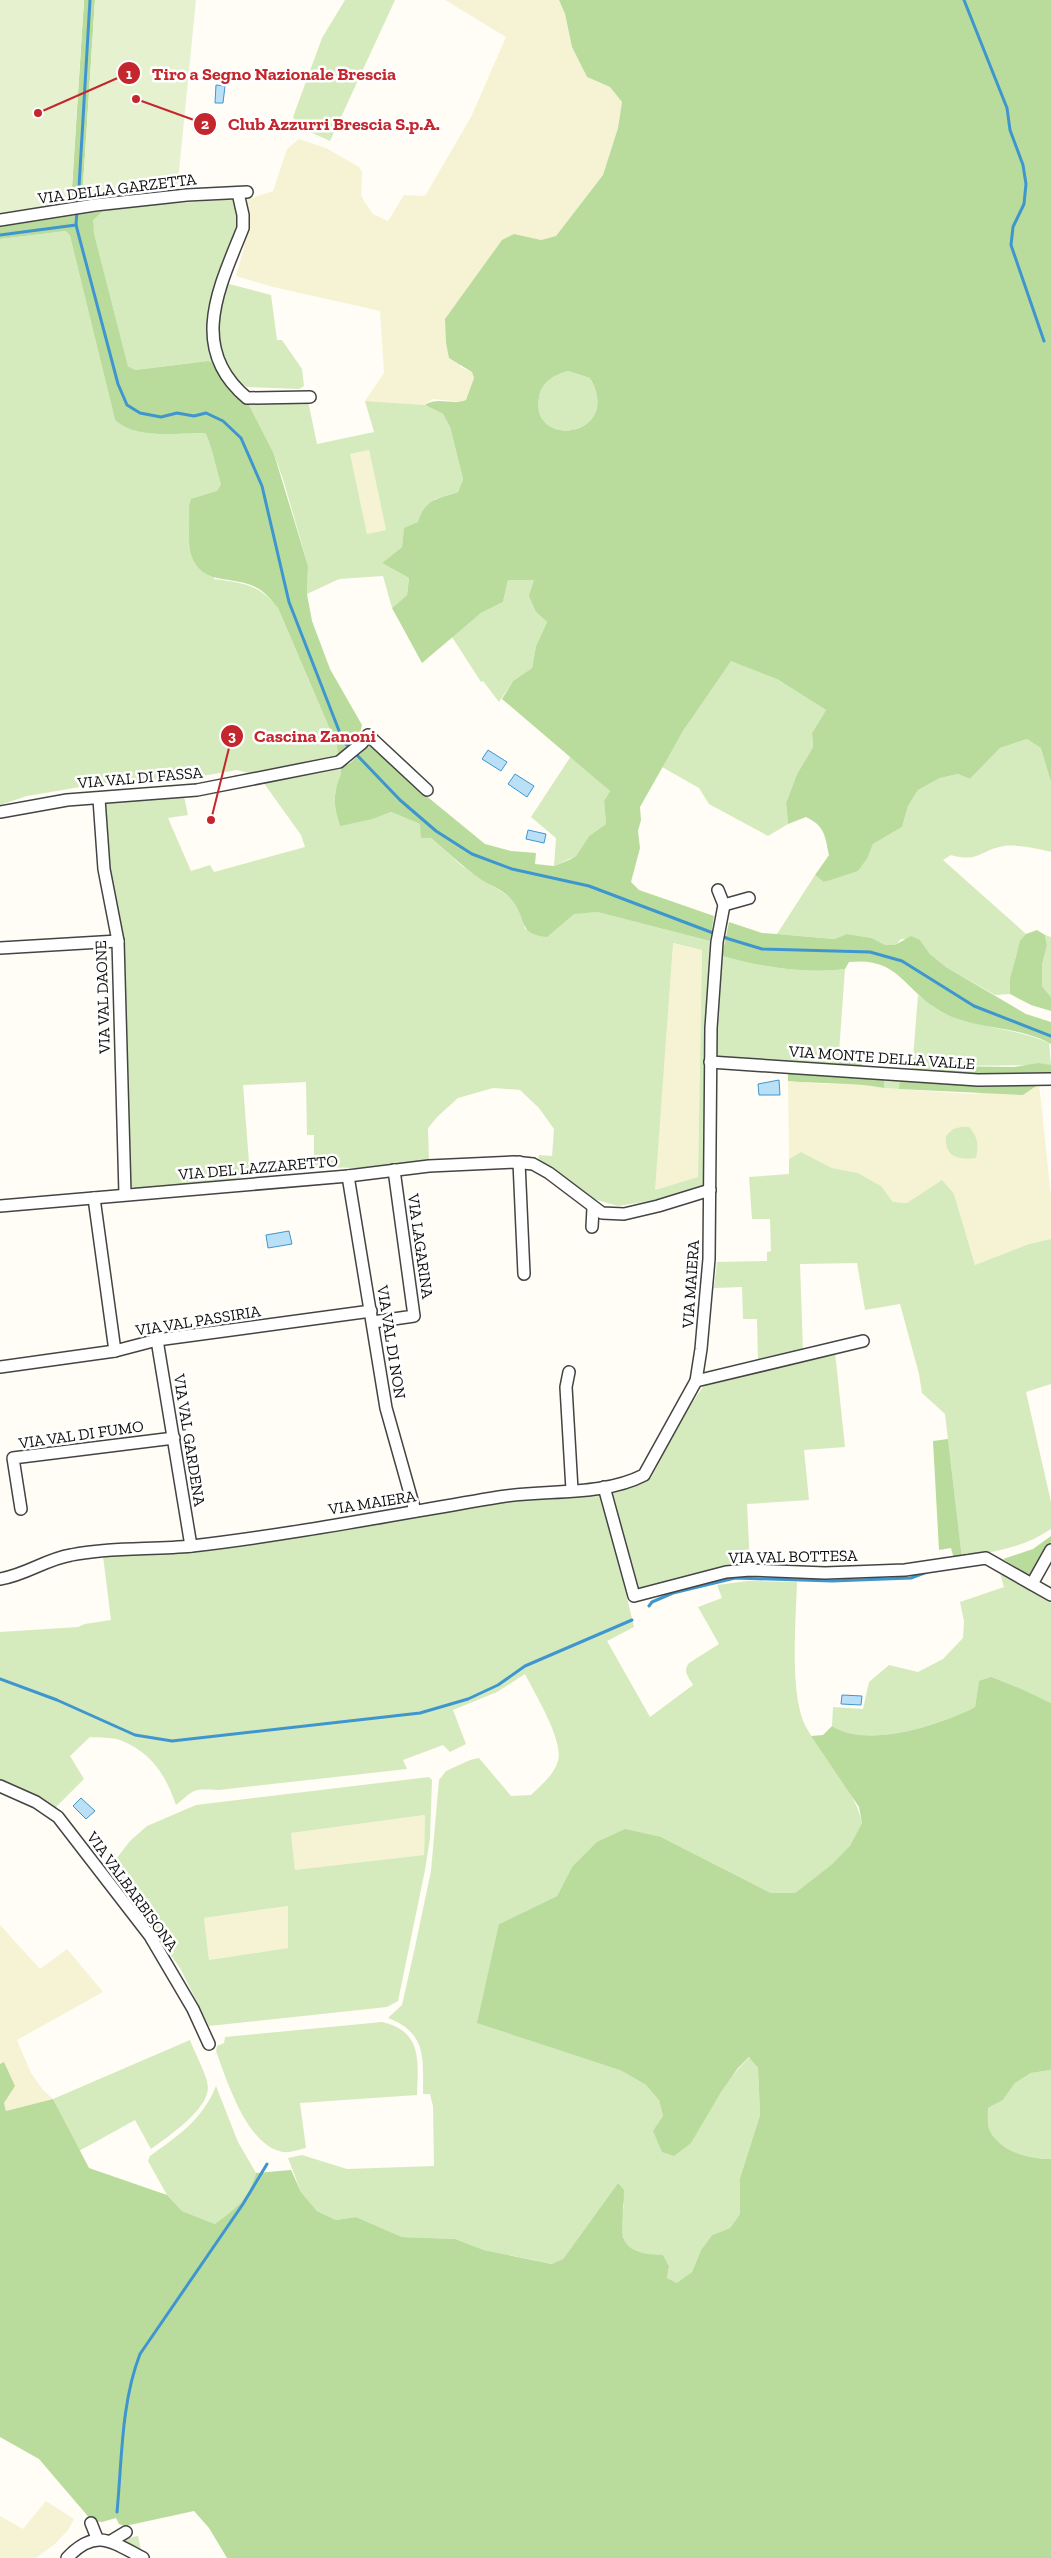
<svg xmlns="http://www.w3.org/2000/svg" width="1051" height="2558" font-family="'Zilla Slab',serif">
<rect width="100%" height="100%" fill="#fffdf5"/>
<g fill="#f6f3d4">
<polygon points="445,0 559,0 565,14 572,47 587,77 610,87 622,102 618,128 603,175 556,236 541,240 514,234 460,367 472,372 474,378 466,400 462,402 433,399 425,405 365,401 384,373 380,311 273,287 236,276 244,248 248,217 246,200 273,191 287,149 299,139 326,148 359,167 362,172 361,195 364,201 373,214 388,221 404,195 425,196 471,117 506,37"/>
<polygon points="369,450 386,530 367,534 349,454"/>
<polygon points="672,943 702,950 698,1178 654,1190"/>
<polygon points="788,1081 823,1084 858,1083 884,1088 972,1094 990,1092 1023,1095 1039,1083 1051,1196 1051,1239 1029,1244 975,1265 954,1194 907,1203 893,1202 881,1186 858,1173 832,1168 801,1152 789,1159"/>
<polygon points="425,1815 424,1855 295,1871 291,1833"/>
<polygon points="288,1906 288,1948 209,1960 204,1918"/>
<polygon points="0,1925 40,1969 67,1949 103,1992 17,2040 31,2073 43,2090 53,2099 6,2111 4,2103 4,2062 0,2064"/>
<polygon points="46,2501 74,2519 68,2530 56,2543 36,2558 0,2558 0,2516 23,2529"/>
</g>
<g fill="#d5ebbd" fill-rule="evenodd">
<polygon points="345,0 395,0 330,141 299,127 293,117 322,38"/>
<polygon points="235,199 241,223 219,278 217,363 208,361 135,370 128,366 94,233 92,220 103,211 126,207"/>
<path d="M66,231L70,236L115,420C136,440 177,433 205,433C210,439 217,472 221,484L217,491L214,579C243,583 259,584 278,608L337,746L338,756L257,775L237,770L173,781H123L86,786L27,796L0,805V239Z"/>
<path d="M225,283L271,295L277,340H282L302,369L304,386L299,389L247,387C230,380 214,347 216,328C218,313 222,298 225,283Z"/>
<path d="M568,371L590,378C624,437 530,450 539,398C541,382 554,375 568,371Z"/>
<path d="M308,401L317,444L374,432L365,401L425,405L443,414L450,427L463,479L458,492L435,499L419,522L404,529L402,547L382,563L409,578L407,595L392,608L383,576L339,579L307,594L308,566L283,479L274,454L248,403ZM369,450L386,530L367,534L350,454Z"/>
<polygon points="508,580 534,580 536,612 547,622 536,646 532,668 513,681 499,702 483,681 481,682 452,637 481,613 503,602"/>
<polygon points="731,660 777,679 826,710 812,733 813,747 797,774 786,803 788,824 768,836 709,804 699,788 662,767 683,731"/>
<path d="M1027,739L1042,748L1051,782V852C1041,849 1014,844 1004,846C980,850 979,863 951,855L943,860L1026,934C1016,946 1010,978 1010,994L995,995L946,967L930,954L920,940L901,939L896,945H885L872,938L847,934L834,939L777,934L815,875L825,882L868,857L873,844L902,827L908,806L918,790L940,778L958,774L970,779L1000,748Z"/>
<polygon points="571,756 610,791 604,801 606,824 589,836 576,856 554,866 556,838 531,817"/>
<path d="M341,767C342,777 337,780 336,790C333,803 336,813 340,825L373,819L391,812L420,824L431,838L462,866L510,897L520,910L525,929L563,922L574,913L597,912L710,941L706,1185L657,1200L618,1206L587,1197L538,1161L539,1155L552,1156L554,1129L539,1108L520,1090L493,1088L458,1098L437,1117L428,1128L429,1160L357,1168L317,1167L314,1166V1135H307L306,1082L243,1085L250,1175L228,1181L135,1188L129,1186L123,940L109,874L102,806L108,800L184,796L188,815L168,818L191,871L210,865L214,872L305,847L301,835L263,782ZM673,943L702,950L698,1177L655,1190Z"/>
<polygon points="1045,935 1051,937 1051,997 1042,986 1042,965 1047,945"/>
<path d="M722,956C761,967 805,974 845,969L838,1066L718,1059L713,1055Z"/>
<path d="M918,995C927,1001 934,1009 944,1013C977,1028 1016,1028 1049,1043L1051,1065L940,1066L936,1073L912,1071Z"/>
<polygon points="885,1076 900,1077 899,1089 884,1088"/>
<path d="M961,1127H969C978,1137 979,1145 976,1158C958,1160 944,1157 946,1136L953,1129Z"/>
<path d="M801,1152L832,1168L858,1173L881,1186L893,1202L907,1203L942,1180L954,1194L975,1265L1029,1244L1051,1239V1384L1026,1392L1051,1502V1529C1026,1546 1000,1551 971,1555L968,1553H966V1557L962,1558L945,1414L922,1393L919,1374L900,1304L865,1310L857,1263L800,1264L803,1352L758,1362L757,1319H743L742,1287L714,1288L717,1262L767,1261V1252L771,1251L770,1219H752L749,1177L789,1174V1159Z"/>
<path d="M835,1352L845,1447L804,1450L809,1500L747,1504L750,1565C730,1567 711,1569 692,1575C678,1579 663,1587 648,1589C642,1590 639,1587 635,1584L610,1493L611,1491L631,1487L651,1478L682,1417L705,1384Z"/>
<path d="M602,1492L634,1627L607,1641L650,1717L693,1685C689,1677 682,1672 689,1663L719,1644L698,1607L722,1598L717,1585L748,1581L797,1582C796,1620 789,1695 806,1727C824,1759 854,1787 862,1823L851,1846L831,1865L795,1893H771L661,1837L572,1867L557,1896L499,1924L620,2070L646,2085L659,2099L663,2116L691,2143C708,2113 724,2081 750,2057L758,2068L760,2115L740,2178V2214L730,2228L712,2235L701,2250L692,2272L677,2284L667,2278L669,2266L663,2255H640L626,2245L620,2225L624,2205L618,2183L563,2259L553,2264L484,2250L455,2239L402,2237L356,2217L336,2220L317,2211L301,2192L288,2158L302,2155L347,2169L434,2166L433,2106L430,2094H423C423,2058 427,2033 388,2018L402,2005L415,1947L431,1871L439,1780L446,1771L470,1760L479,1758L511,1796L531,1795C541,1785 554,1775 558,1761C564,1741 535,1694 525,1674L497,1692L453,1710L466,1744L450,1752L443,1745L403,1760L407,1769L219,1790C192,1789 197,1788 176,1805C165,1774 152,1753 120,1740C112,1737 99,1738 90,1737L70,1756L84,1779L55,1808L15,1785L0,1780V1632L78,1627L85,1624L111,1620L103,1556L210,1551L386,1523L456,1508L542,1497Z"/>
<path d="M1000,1573L1051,1603V1703L1024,1690L979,1682L975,1707C940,1725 868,1749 832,1726L833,1707L863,1709L869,1682L889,1665L918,1672L943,1659L963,1638L964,1621L960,1602L1004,1587Z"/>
<path d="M429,1777L432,1780L430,1838L425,1870L398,2001L387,2007L209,2026L180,1968L111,1871L116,1859L130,1841L147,1826L196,1805ZM425,1815L424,1855L295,1870L291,1833ZM288,1906V1948L209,1960L204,1918Z"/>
<path d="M382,2022C423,2031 418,2062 417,2095L300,2103L306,2148C300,2149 290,2153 283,2152C247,2146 227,2081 216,2051L217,2046L224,2043L225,2037Z"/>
<path d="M190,2040C194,2052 208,2076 208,2088C207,2111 167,2137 151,2149L135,2120L79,2151L53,2099Z"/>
<path d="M1051,2070V2159C1029,2159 1001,2152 990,2131C987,2125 988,2115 988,2108L1003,2100L1015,2083L1031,2073Z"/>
<path d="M216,2086L238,2142L256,2173C248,2200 236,2208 215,2224L182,2211L167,2195L148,2161L150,2156C178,2136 203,2119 216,2086Z"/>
<polygon points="126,2532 128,2538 138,2536 141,2550 125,2541"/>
</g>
<g fill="#b9dc9c" fill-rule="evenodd">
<polygon points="84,0 95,0 82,201 71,203"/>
<path d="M559,0H1051V782L1041,748L1027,739L1000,748L970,779L958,774L940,778L918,790L908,806L902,827L873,844L868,857L858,871L824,882L815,875L829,855C825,836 825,826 806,817L788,824L786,803L797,774L813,747L812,733L826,710L777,679L731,661L683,731L640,807L641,820L638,831L640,848L631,882L639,890L714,916L710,941L597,912L574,914L547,937C516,934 528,918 511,899C504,890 489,885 479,878C462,866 447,852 431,838H421L420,824L391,812L373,819L340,826C336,813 333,803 336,790C337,780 342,777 341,767L350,763L371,744L424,794L485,844L511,851L536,853L535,864L554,866L569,860L576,856L589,836L606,824L604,801L610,791L502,699L513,681L532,668L536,646L547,622L536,612L529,596L534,580H508L503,602L481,613L422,663L392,608L407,595L409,578L382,563L402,547L404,528L418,522C425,499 437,499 458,492L463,479L450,427L443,414L425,405C439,396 452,406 466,400L474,378L472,372L449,358L446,343L445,319L502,240L514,234L541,240L556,236L603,175L618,128L622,102L610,87L587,77L572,47L565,14ZM568,371L590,378C624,437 530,450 539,398C541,382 554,375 568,371Z"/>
<path d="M103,211L93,220L94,233L128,366L135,370L208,361L217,363L232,390L237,397L248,403L274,454L308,566L307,594L312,621L330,669L362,725L359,738L338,756L337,746L278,608C269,597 262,588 248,584C227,577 202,583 192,557C187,546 190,520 189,507L191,499L217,491L221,484C217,472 210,439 205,433C177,433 136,440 115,420L70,236L66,231L0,239V227Z"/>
<path d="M729,922L762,933L777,934L834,939L847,934L872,938L885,945H895L911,936L920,940L930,954L946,967L1026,1014L1051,1022V1044C1016,1024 971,1031 937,1009C902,987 898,957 849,962L845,969C805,974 761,967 722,956Z"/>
<polygon points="1037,930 1045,935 1047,945 1042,965 1042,986 1051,997 1051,1011 1031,1005 1010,994 1010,979 1020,941 1026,934"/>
<path d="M839,1057L862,1059L861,1074L885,1076L884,1088C852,1082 820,1084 788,1081V1072L838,1066Z"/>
<polygon points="1038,1063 1051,1065 1051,1076 1023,1095 899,1089 900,1077 936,1073 940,1066 1014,1067"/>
<polygon points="948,1439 962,1558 954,1559 951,1548 939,1550 933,1441"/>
<polygon points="1051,1536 1051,1542 1030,1576 1003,1559 1033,1549"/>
<path d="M991,1677L1024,1690L1051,1703V2070L1031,2073L1015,2083L1003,2100L988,2108C988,2115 987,2126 990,2131C1001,2152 1029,2159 1051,2159V2558H227L209,2528L194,2511L125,2526L119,2524L116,2518L102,2522L92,2521L39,2459L0,2437V2064L4,2062L15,2086L4,2103L6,2111L53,2099L89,2168L167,2195L182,2211L215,2224C236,2208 248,2200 256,2173L291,2170L301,2192L317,2211L336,2220L356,2217L402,2237L455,2239L484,2250L552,2264L563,2259L618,2183L624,2190C624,2229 609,2254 663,2255L669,2266L667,2278L677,2283L692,2272L701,2250L712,2235L730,2228L740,2214V2178L760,2115L758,2068L749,2057L738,2068L721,2092L691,2143L674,2156L662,2152L653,2131L663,2116L659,2100L646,2085L620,2070L477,2023L499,1924L557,1896L572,1867L597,1842L625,1829L661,1837L771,1893H795L831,1865L850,1846L862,1823L859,1807L811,1736L823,1735L832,1726C868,1749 940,1725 975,1707L979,1681Z"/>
</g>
<g fill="#e6f2cf">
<polygon points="0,0 84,0 71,203 0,213"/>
<polygon points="95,0 196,0 177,191 82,201"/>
</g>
<g fill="#b9e0f7" stroke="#3f96cf">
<polygon points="216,85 225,86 223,103 215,103"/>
<polygon points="488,750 507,762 501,771 482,759"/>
<polygon points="515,774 534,786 527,797 508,784"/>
<polygon points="528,830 546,834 544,843 526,839"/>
<polygon points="779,1080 780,1095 759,1095 758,1084"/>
<polygon points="289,1231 292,1244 268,1248 266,1235"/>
<polygon points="842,1695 862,1696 861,1705 841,1704"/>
<polygon points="81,1798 95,1811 86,1819 73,1806"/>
</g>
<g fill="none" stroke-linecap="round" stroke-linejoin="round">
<g stroke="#3f96cf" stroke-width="3">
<polyline points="964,0 1007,108 1010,130 1023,165 1026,184 1024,204 1013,227 1011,245 1044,341"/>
<polyline points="78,204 90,0"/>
<polyline points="77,210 76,225 118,384 127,405 140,413 161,417 177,413 194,416 206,413 223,421 241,438 262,486 289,602 343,741 350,748"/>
<polyline points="0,235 76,225"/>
<polyline points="355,753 400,800 436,831 472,854 512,869 589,886 729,939 762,949 870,952 902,961 974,1006 1051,1036"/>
<polyline points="649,1606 652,1602 673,1593 735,1578 832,1581 911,1578 927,1572"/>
<polyline points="0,1679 57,1700 135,1735 172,1741 420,1713 468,1699 498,1685 525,1666 632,1620"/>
<path d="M117,2512C122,2460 121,2403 140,2354L243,2204L267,2164"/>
</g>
<defs>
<g id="street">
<path d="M238,193L243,215V228C220,286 187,348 247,398L310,397"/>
<polyline points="0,220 95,205 187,195 247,192"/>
<polyline points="99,799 104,869 118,941 125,1194"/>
<polyline points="0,812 67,800 197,790 339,762 362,743 368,735 427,790"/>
<polyline points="724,905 749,898"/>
<polyline points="0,948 118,941"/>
<polyline points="710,1062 978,1080 1051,1079"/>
<polyline points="519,1162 524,1274"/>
<polyline points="348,1176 386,1408 415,1511"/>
<polyline points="94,1198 115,1351"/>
<polyline points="0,1206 348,1176 429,1166 514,1162 533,1164 549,1173 602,1213 624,1214 658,1206 710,1190"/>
<polyline points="592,1227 593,1208"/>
<polyline points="373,1322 414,1316 394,1170"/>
<polyline points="157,1340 191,1546"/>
<polyline points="0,1367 115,1351 157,1340 371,1311"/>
<polyline points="569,1372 566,1387 572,1490"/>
<polyline points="696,1381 863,1341"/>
<polyline points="604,1487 634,1596 726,1572 750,1570 825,1573 905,1570 986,1558 1051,1595"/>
<polyline points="21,1509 13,1458 174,1438"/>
<path d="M0,1579C26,1575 46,1559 71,1555C111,1547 152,1550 192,1546C295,1534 397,1514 499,1497C546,1489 601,1497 644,1475L696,1381L701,1349L709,1259L711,1028L717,942L724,905L718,890"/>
<polyline points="1032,1584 1051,1550"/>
<polyline points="0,1786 36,1802 58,1817 150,1936 193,2009 209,2044"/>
<polyline points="91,2523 97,2538"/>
<polyline points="111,2541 126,2532"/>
<path d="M67,2558C96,2527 112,2542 143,2558"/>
</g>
</defs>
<use href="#street" stroke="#444" stroke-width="14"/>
<use href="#street" stroke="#fff" stroke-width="11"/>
</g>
<g text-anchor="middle" stroke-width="5" stroke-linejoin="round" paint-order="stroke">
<g font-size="16" fill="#111" stroke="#fff">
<text transform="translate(117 188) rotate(-7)" y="6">VIA DELLA GARZETTA</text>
<text transform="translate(140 777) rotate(-5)" y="6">VIA VAL DI FASSA</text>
<text transform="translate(102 997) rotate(-92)" y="6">VIA VAL DAONE</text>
<text transform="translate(882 1057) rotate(4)" y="6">VIA MONTE DELLA VALLE</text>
<text transform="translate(258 1167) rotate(-5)" y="6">VIA DEL LAZZARETTO</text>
<text transform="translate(421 1246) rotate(82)" y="6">VIA LAGARINA</text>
<text transform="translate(690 1284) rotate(-86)" y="6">VIA MAIERA</text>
<text transform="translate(198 1320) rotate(-9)" y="6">VIA VAL PASSIRIA</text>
<text transform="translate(392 1342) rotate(81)" y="6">VIA VAL DI NON</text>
<text transform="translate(81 1434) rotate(-8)" y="6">VIA VAL DI FUMO</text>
<text transform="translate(190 1440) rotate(81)" y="6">VIA VAL GARDENA</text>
<text transform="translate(372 1502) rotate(-9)" y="6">VIA MAIERA</text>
<text transform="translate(793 1556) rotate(-1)" y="6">VIA VAL BOTTESA</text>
<text transform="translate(133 1891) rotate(54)" y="6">VIA VALBARBISONA</text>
</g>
</g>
<path fill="none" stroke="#c4262e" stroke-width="2" d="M38 113L129 73M136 99L205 124M211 820L232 736"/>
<g fill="#c4262e" stroke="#fff" stroke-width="2">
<circle cx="38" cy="113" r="5"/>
<circle cx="136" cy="99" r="5"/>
<circle cx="211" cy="820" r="5"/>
<circle cx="129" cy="73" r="12"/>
<circle cx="205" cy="124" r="12"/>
<circle cx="232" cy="736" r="12"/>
</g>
<g font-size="15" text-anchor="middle" font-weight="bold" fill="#fff">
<text x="129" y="79">1</text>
<text x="205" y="129">2</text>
<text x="232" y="741">3</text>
</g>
<g font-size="18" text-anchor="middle" font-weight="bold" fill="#c4262e" stroke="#fff" stroke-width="5" stroke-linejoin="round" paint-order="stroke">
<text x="274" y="80">Tiro a Segno Nazionale Brescia</text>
<text x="334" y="130">Club Azzurri Brescia S.p.A.</text>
<text x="315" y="742">Cascina Zanoni</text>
</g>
</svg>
